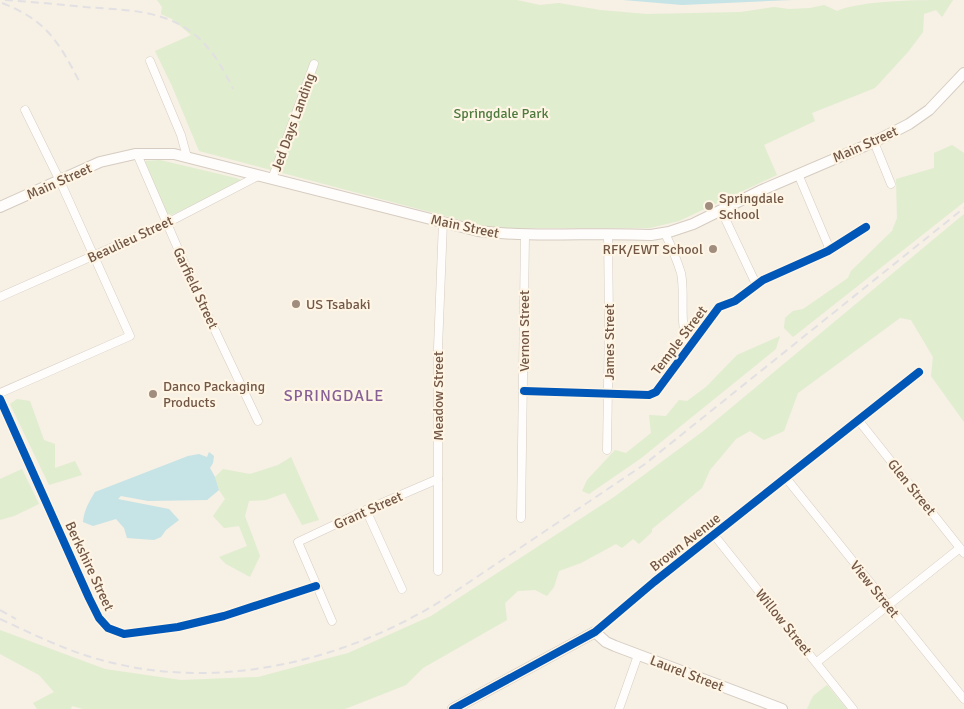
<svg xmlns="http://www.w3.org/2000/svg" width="964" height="709" font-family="Signika,sans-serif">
<rect width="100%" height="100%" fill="#f6f0e5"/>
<g fill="#e0edce">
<path d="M157,0H517L540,5L559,3L600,10L647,14L741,12L774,7L789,9L810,8L824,5L837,11C862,0 922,0 953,0L942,17L936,10L924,14L923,32L908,52L875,88L812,113L815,121L764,145L777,175L679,221L650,228H498L475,224L199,151L172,86L155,51L191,35L172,19L161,14L162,7Z"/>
<polygon points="952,145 964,153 964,202 793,337 784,328 785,318 793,311 803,309 848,278 851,271 892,231 897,218 896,179 934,168 934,153"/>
<polygon points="160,160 236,178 241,180 240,184 171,215 167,214 145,161"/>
<polygon points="964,214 964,422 931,376 933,357 911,320 900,318 798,393 784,431 764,440 750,431 736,439 710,470 702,488 652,529 652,532 639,544 633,539 622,548 616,544 581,563 559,571 554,587 547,596 535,590 518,591 505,603 507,620 423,668 406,685 345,709 83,709 72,706 71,709 37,709 33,703 54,692 39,675 0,654 0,630 105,669 181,680 258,677 348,653 431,616 614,497 702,432"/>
<polygon points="780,336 776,349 640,459 589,494 582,491 587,480 615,450 626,453 651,433 649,415 666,416 679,400 687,401 706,387 737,355"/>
<polygon points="17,399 30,401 44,440 55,444 55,468 75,461 82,475 49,485 10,404"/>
<polygon points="291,457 319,520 302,525 285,493 266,500 249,501 245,516 260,556 250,577 226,564 219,557 247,546 239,526 224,528 213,516 225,499 219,490 215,477 223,469 250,474 278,465"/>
<polygon points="22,469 39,504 14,516 0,520 0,479"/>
<polygon points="827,685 847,709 807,709 813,696"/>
</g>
<g fill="#c6e3e6">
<polygon points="623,0 792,0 682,5"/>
<path d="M209,452L214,456L213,463L210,468L215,477L219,490L207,500L148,501L121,496L118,499L169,509L179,520L166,530L161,537L154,540L127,538L124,528L116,519L93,526L83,522C84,510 89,502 95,492L188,456L199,454L207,457Z"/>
</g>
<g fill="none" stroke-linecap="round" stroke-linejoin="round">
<defs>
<g id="street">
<polyline points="150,61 181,135 187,157"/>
<polyline points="874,142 891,184"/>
<polyline points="137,154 195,288 258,421"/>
<polyline points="798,174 828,245 828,251"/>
<polyline points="272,179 314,64"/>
<polyline points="721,210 756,284"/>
<path d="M665,233C671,246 677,260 681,273C686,296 677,328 691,346"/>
<polyline points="0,297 167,223 258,176"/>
<polyline points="524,391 649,395 656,392 719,307 735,301 763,280 828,251 866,227"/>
<polyline points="0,393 130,336 60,181 25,110"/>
<polyline points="0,399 89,598 99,618 108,628 124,634 178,627 224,616 316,586"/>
<polyline points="859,421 964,553"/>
<polyline points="607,450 609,322 608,234"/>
<polyline points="786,478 964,699"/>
<polyline points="366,510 402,589"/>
<polyline points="521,518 525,235"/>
<polyline points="714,535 853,709"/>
<polyline points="438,571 438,348 443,222"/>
<polyline points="332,621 298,542 366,510 438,479"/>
<polyline points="595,632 654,582 919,372"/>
<polyline points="817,662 960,548"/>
<polyline points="619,709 638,655"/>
</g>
<g id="secondary">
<path d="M0,207L100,162L135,154H174L478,231C535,238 593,232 651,235L669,232L693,224L762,190L874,142L909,124L929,110L964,73"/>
<polyline points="453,709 595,632 606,642 615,646 782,709"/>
</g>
</defs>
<use href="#street" stroke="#d7cdc3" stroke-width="9"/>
<use href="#secondary" stroke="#d6ccc1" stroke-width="12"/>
<use href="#street" stroke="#fefdfb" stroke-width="8"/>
<use href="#secondary" stroke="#fefdfb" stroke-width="10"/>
<g stroke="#e3e0e3" stroke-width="2" stroke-dasharray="8 5" stroke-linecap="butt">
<path d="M5,0C31,2 58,4 85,7C122,10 163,9 194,34C212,49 223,68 233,89"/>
<path d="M2,3C46,20 59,42 79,81"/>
<polyline points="0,610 16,619"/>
<path d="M0,619C37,636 73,654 113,663C225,690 345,660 441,601L645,464L964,208"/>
</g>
<defs>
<g id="cycleway">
<polyline points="524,391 649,395 656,392 719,307 735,301 763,280 828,251 866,227"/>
<polyline points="0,399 89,598 99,618 108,628 124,634 178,627 224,616 316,586"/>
<polyline points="453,709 595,632 654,582 919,372"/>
</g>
</defs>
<use href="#cycleway" stroke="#fff5e5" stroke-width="11"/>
<use href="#cycleway" stroke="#0057b8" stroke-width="8"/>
</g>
<g fill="#a18d7d" stroke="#fff5e5" stroke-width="2">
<circle cx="709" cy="206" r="5"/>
<circle cx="713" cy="249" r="5"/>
<circle cx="296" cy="304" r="5"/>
<circle cx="153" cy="394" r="5"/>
</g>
<g text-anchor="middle" stroke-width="4.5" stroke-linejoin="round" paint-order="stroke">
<g font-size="14" fill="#4d7a3d" stroke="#fff5e5">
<text x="501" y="118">Springdale Park</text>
</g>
<g font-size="14" fill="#735745" stroke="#fff5e5">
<text transform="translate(293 122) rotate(-70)" y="5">Jed Days Landing</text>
<text transform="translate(865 144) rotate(-24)" y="5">Main Street</text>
<text transform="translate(59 181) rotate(-24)" y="5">Main Street</text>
<text transform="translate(465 226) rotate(12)" y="5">Main Street</text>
<text transform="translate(130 239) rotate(-25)" y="5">Beaulieu Street</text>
<text transform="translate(196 288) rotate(65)" y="5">Garfield Street</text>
<text transform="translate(524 331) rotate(-90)" y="5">Vernon Street</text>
<text transform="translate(679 340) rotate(-53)" y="5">Temple Street</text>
<text transform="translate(609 342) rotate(-90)" y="5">James Street</text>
<text transform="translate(438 396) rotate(-90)" y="5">Meadow Street</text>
<text transform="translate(912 487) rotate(51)" y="5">Glen Street</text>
<text transform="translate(368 510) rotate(-24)" y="5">Grant Street</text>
<text transform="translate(685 542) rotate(-38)" y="5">Brown Avenue</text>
<text transform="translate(90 566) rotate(65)" y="5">Berkshire Street</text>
<text transform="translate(875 589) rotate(51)" y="5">View Street</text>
<text transform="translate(784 622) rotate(51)" y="5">Willow Street</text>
<text transform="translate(687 673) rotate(21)" y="5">Laurel Street</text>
</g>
<g font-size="14" fill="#735745" stroke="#fff5e5" text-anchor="start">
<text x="719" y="203">Springdale<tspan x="719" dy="16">School</tspan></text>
<text x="703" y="254" text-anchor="end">RFK/EWT School</text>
<text x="306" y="309">US Tsabaki</text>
<text x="163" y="391">Danco Packaging<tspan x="163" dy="16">Products</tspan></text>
</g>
<g font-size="16" letter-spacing="1" fill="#866097" stroke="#fff5e5">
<text x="334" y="401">SPRINGDALE</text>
</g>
</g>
</svg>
